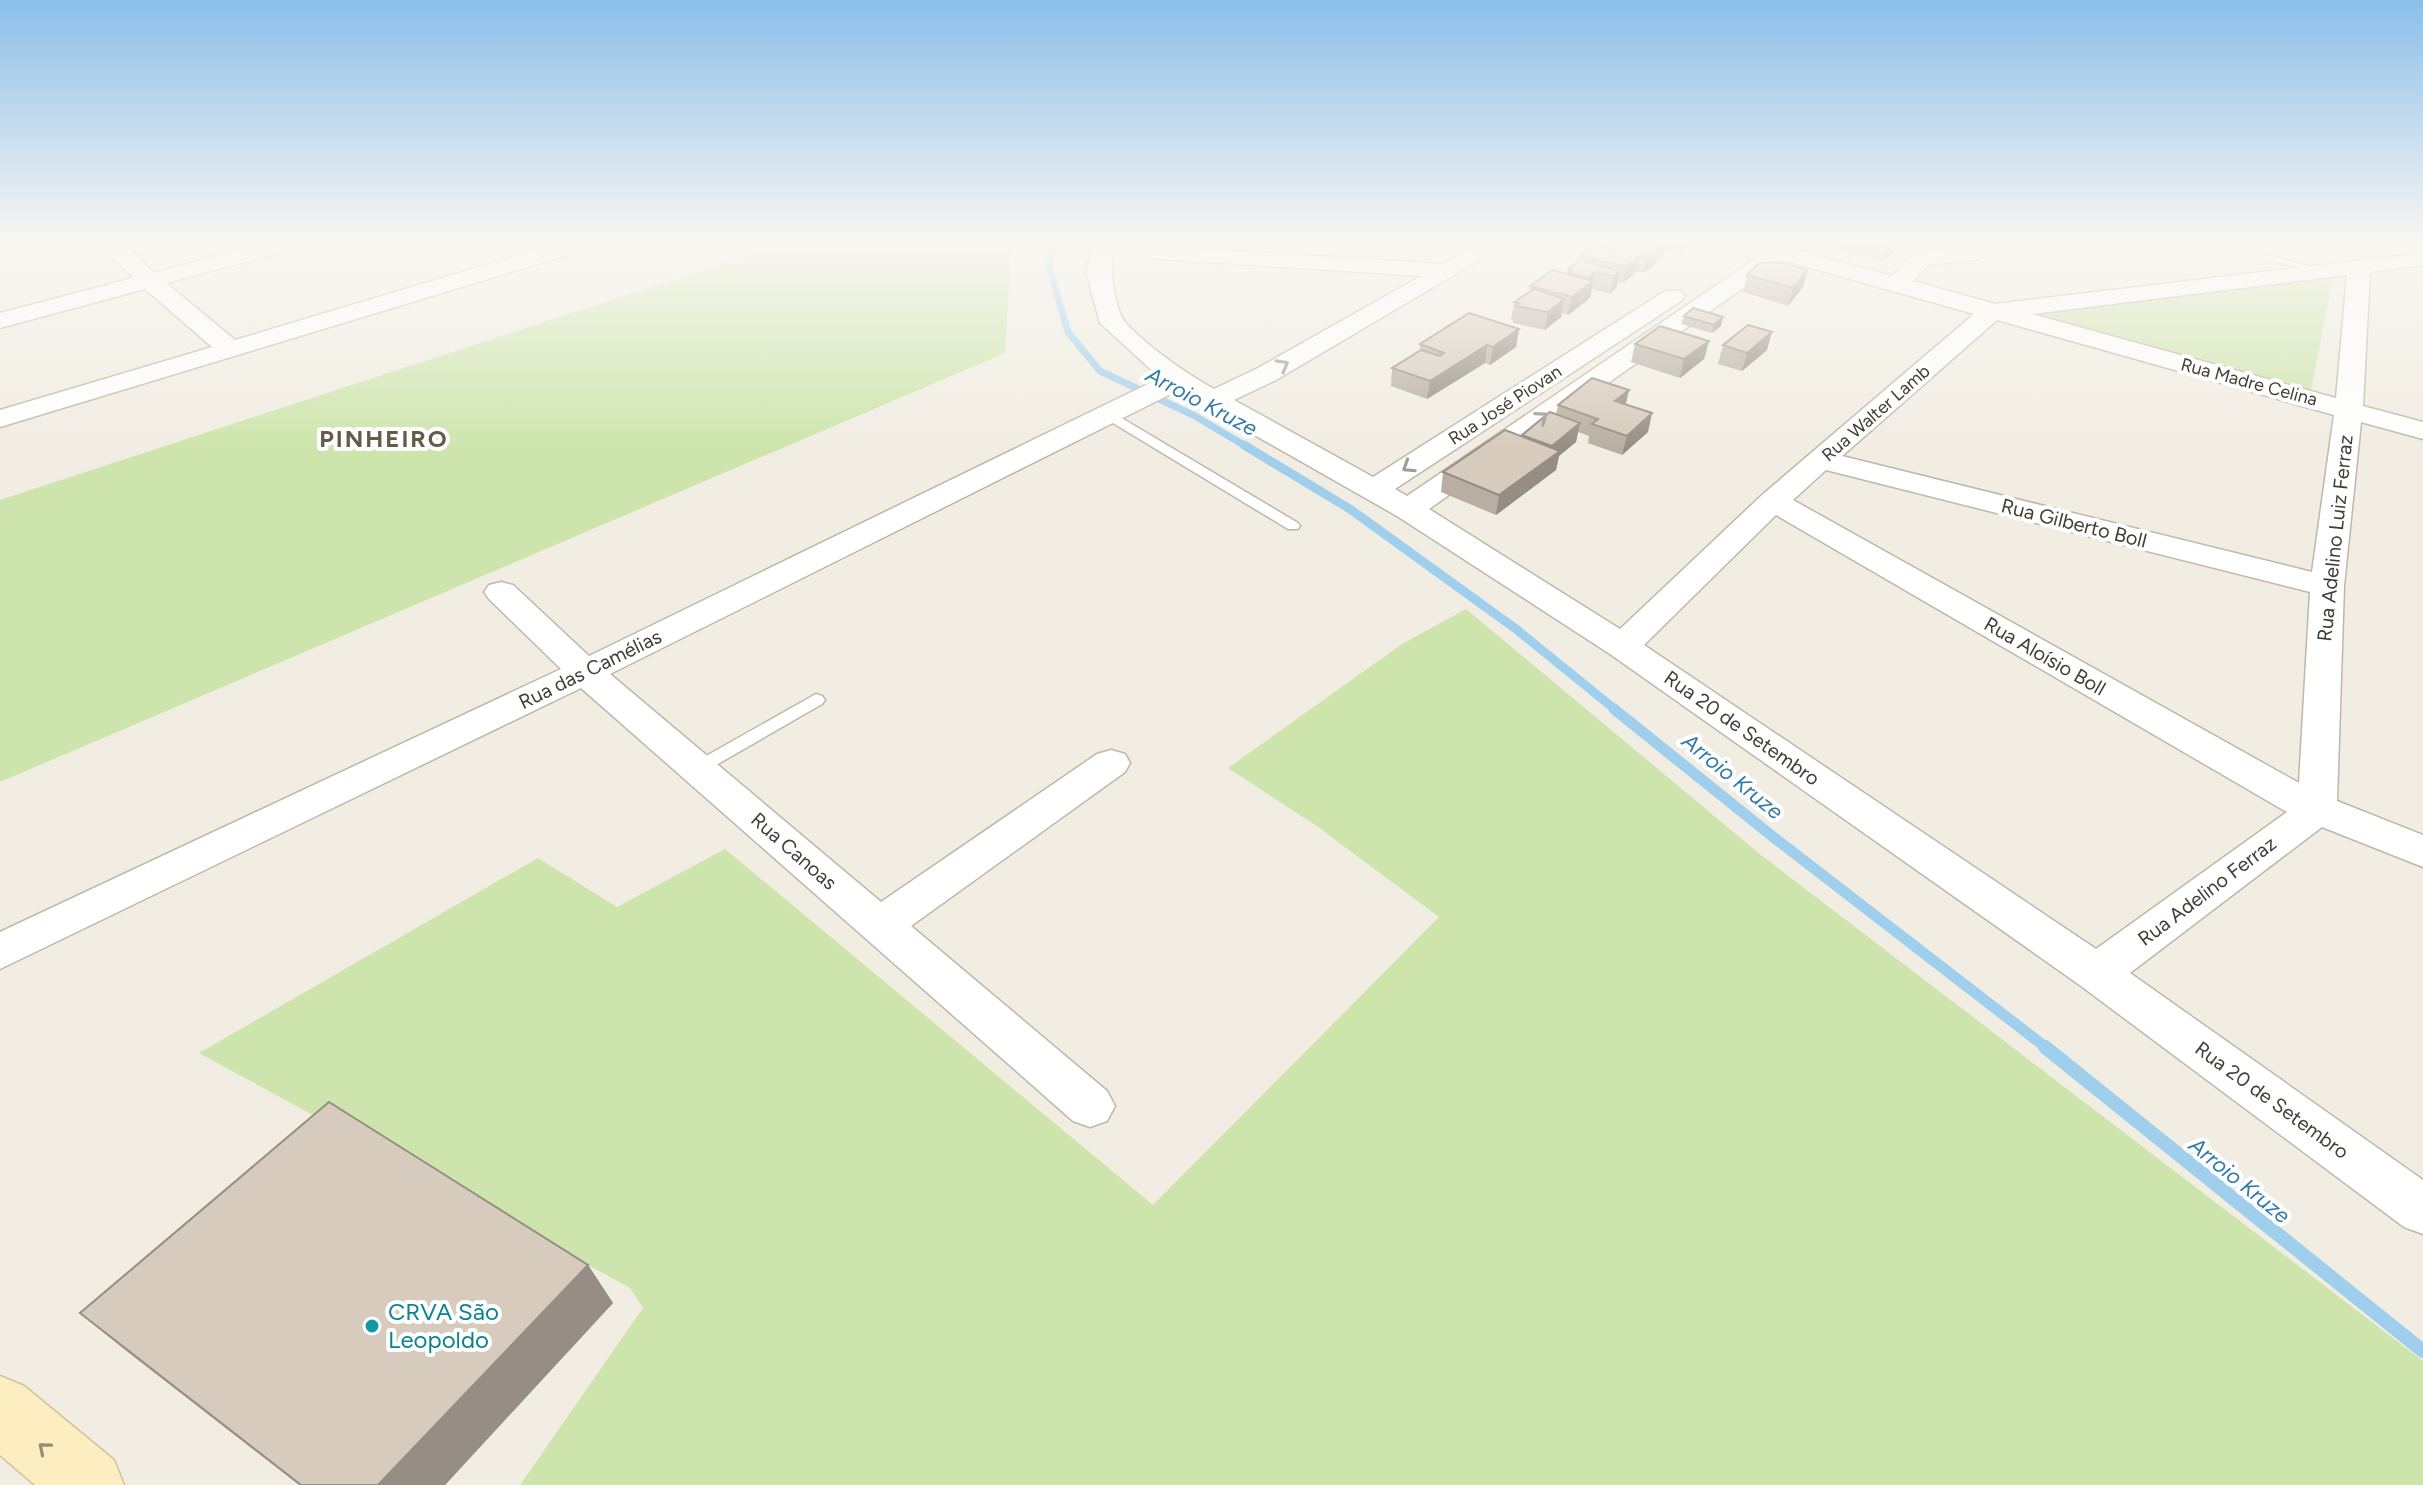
<svg xmlns="http://www.w3.org/2000/svg" width="2423" height="1485" font-family="Figtree,sans-serif">
<rect width="100%" height="100%" fill="#f1ede3"/>
<g fill="#cde5ac">
<polygon points="789,242 1012,242 1005,353 0,782 0,500"/>
<polygon points="2334,274 2310,394 2012,312"/>
<polygon points="1466,609 1761,855 2423,1361 2423,1485 520,1485 643,1308 630,1288 199,1053 538,858 617,907 725,849 1153,1205 1439,917 1318,827 1228,768 1402,644"/>
</g>
<g fill="none" stroke-linecap="round" stroke-linejoin="round">
<polyline stroke="#a0cfee" stroke-width="7" points="1056,242 1048,263 1068,332 1100,371 1195,416 1247,447"/>
<polyline stroke="#a0cfee" stroke-width="9" points="1244,445 1350,509 1516,629 1617,711"/>
<polyline stroke="#a0cfee" stroke-width="11" points="1614,709 1772,836 2048,1049"/>
<polyline stroke="#a0cfee" stroke-width="14" points="2045,1047 2423,1351"/>
<defs>
<g id="lane">
<polygon points="2200,242 2218,242 2327,271 2322,274"/>
<polygon points="1108,410 1298,523 1300,526 1298,529 1288,529 1103,417 1103,411"/>
<polygon points="816,694 822,696 825,700 822,704 704,772 692,772 689,768 692,764"/>
</g>
<g id="street">
<polygon points="99,242 123,242 154,273 268,242 305,242 302,247 166,283 235,340 562,242 597,242 594,247 0,427 0,410 212,347 145,289 0,328 0,313 133,278"/>
<path d="M1094,242L1444,264L1483,242H1510L1276,380L1234,400L1373,477L1665,291H1681L1685,296L1681,301L1395,489L1407,496L1762,254L1744,249L1742,242H1801L1798,250L1892,276L1914,254L1985,242H2019L2016,247L1974,260L1929,265L1913,281L1995,304L2423,253V265L2370,272L2363,406L2423,422V439L2361,422L2344,586L2337,801L2423,835V867L2322,827L2130,973L2423,1180V1234L2404,1227L2081,986L1610,654L1397,516L1177,391L610,674L881,902L1097,754L1111,750L1125,754L1130,763L1125,772L911,926L1107,1091L1115,1106L1107,1121L1090,1127L1073,1121L581,688L0,969V932L561,669L489,599L484,592L489,585L501,582L513,585L589,656L1160,378L1100,323L1086,272ZM1113,256L1421,276L1258,368L1214,389C1187,374 1145,345 1125,322C1115,309 1110,272 1113,256ZM1783,260L1974,314L1762,495L1620,629L1429,509ZM2347,275L2336,398L2032,314ZM1997,320L2334,415L2312,572L1842,456ZM1826,470L2310,592L2299,783L1793,500ZM1776,515L2285,811L2287,812L2096,949L1644,645Z"/>
</g>
<polygon id="secondary" points="0,1376 24,1386 114,1460 124,1485 35,1485 0,1455"/>
</defs>
<use href="#lane" stroke="#bfb7a9" stroke-width="3"/>
<use href="#street" stroke="#bfb7a9" stroke-width="3"/>
<use href="#secondary" stroke="#d4c296" stroke-width="3"/>
<use href="#lane" fill="#fff" fill-rule="evenodd"/>
<use href="#street" fill="#fff" fill-rule="evenodd"/>
<use href="#secondary" fill="#fdeec2" fill-rule="evenodd"/>
</g>
<g fill="#b8afa2">
<polygon points="1595,242 1686,242 1685,247 1678,253 1664,249 1662,258 1643,273 1637,271 1623,283 1618,282 1616,288 1610,294 1592,289 1590,298 1568,315 1561,313 1561,317 1545,330 1513,323 1513,320 1511,320 1514,302 1529,292 1530,286 1567,274 1568,269 1578,261 1579,257"/>
<polygon points="1840,242 1906,242 1884,261 1838,249"/>
<polygon points="1747,275 1803,287 1788,306 1743,292"/>
<polygon points="1684,316 1723,317 1721,326 1712,333 1681,324"/>
<polygon points="1519,329 1516,347 1490,365 1485,363 1427,399 1391,386 1392,368 1420,350 1420,344"/>
<polygon points="1709,341 1704,359 1680,378 1631,362 1635,344"/>
<polygon points="1723,345 1767,350 1742,371 1718,364"/>
<polygon points="1558,405 1626,405 1648,432 1622,455 1588,443 1589,436 1578,432 1576,442 1559,456 1556,470 1496,515 1441,492 1443,472 1522,436 1522,435 1556,414"/>
<polygon points="588,1265 613,1303 445,1485 299,1485 125,1350 80,1313"/>
</g>
<g fill="#968e84">
<polygon points="1666,242 1662,258 1643,273 1647,256"/>
<polygon points="1681,242 1686,242 1685,247 1678,253"/>
<polygon points="1892,242 1906,242 1884,261 1889,244"/>
<polygon points="1641,255 1637,271 1623,283 1627,266"/>
<polygon points="1808,270 1803,287 1788,306 1793,288"/>
<polygon points="1620,271 1616,288 1610,294 1614,276"/>
<polygon points="1595,272 1590,298 1568,315 1572,297 1587,286 1589,278"/>
<polygon points="1564,299 1561,317 1545,330 1548,312"/>
<polygon points="1723,317 1721,326 1712,333 1714,325"/>
<polygon points="1519,329 1516,347 1490,365 1493,347"/>
<polygon points="1772,332 1767,350 1742,371 1747,353"/>
<polygon points="1709,341 1704,359 1680,378 1684,359"/>
<polygon points="1487,345 1485,363 1427,399 1430,381"/>
<polygon points="1629,390 1625,408 1615,401"/>
<polygon points="1652,413 1648,432 1622,455 1627,436"/>
<polygon points="1580,423 1576,442 1559,456 1556,470 1496,515 1499,495 1550,458 1552,446"/>
<polygon points="588,1265 613,1303 445,1485 378,1485"/>
</g>
<g fill="#d6cbbc" stroke="#968e84" stroke-width="2" fill-rule="evenodd">
<path d="M1595,242H1666L1647,256L1641,255L1627,266L1579,257ZM1598,243L1615,248L1614,250L1596,245Z"/>
<polygon points="1580,260 1620,271 1614,276 1595,272 1589,278 1569,273 1572,270 1568,269"/>
<polygon points="1780,262 1808,270 1793,288 1747,275 1759,263"/>
<polygon points="1552,270 1593,281 1572,297 1530,286"/>
<polygon points="1534,289 1564,299 1548,312 1516,306 1519,303 1514,302"/>
<polygon points="1693,308 1723,317 1714,325 1684,316"/>
<polygon points="1469,313 1519,329 1493,347 1487,345 1430,381 1392,368 1421,350 1440,356 1444,353 1420,344"/>
<polygon points="1748,325 1772,332 1747,353 1723,345"/>
<polygon points="1660,326 1709,341 1684,359 1635,344"/>
<polygon points="1592,378 1629,390 1615,401 1652,413 1627,436 1592,424 1598,419 1558,405"/>
<polygon points="1550,412 1580,423 1552,446 1522,435"/>
<polygon points="1505,430 1560,451 1499,495 1443,472"/>
<polygon points="329,1102 588,1265 378,1485 301,1485 80,1313"/>
</g>
<defs><path id="oneway-chevron" d="M-2-3.5L2.5 0L-2 3.5" fill="none" stroke-width="1.6" stroke-linecap="round" stroke-linejoin="round" transform="scale(2)"/></defs>
<g stroke="#a19e9a">
<use href="#oneway-chevron" transform="translate(1283 365) rotate(-30)"/>
<use href="#oneway-chevron" transform="translate(1542 417) rotate(-35)"/>
<use href="#oneway-chevron" transform="translate(1408 467) rotate(147)"/>
</g>
<use stroke="#978d74" href="#oneway-chevron" transform="translate(44 1448) rotate(-140)"/>
<linearGradient id="sky" x2="0" y2="1"><stop stop-color="#8bbfea"/><stop offset="0.54" stop-color="#f9f7f2"/><stop offset="1" stop-color="#f9f7f2" stop-opacity="0"/></linearGradient>
<rect width="2423" height="450" fill="url(#sky)"/>
<circle fill="#0f9aa8" stroke="#fff" stroke-width="3" cx="372" cy="1326" r="8"/>
<g text-anchor="middle" stroke-width="8" stroke-linejoin="round" paint-order="stroke">
<g font-size="18" fill="#433d34" stroke="#fff">
<text transform="translate(2249 382) rotate(15)" y="6">Rua Madre Celina</text>
<text transform="translate(1505 405) rotate(-33)" y="6">Rua José Piovan</text>
<text transform="translate(1876 413) rotate(-41)" y="6">Rua Walter Lamb</text>
</g>
<g font-size="20" fill="#433d34" stroke="#fff">
<text transform="translate(2074 523) rotate(14)" y="7">Rua Gilberto Boll</text>
<text transform="translate(2335 538) rotate(-84)" y="7">Rua Adelino Luiz Ferraz</text>
<text transform="translate(2045 656) rotate(30)" y="7">Rua Aloísio Boll</text>
<text transform="translate(590 669) rotate(-26)" y="7">Rua das Camélias</text>
<text transform="translate(1742 728) rotate(35)" y="7">Rua 20 de Setembro</text>
<text transform="translate(794 851) rotate(41)" y="7">Rua Canoas</text>
<text transform="translate(2207 891) rotate(-37)" y="7">Rua Adelino Ferraz</text>
<text transform="translate(2272 1100) rotate(36)" y="7">Rua 20 de Setembro</text>
</g>
<g font-size="22" font-style="italic" fill="#3079ac" stroke="#fff">
<text transform="translate(1202 401) rotate(28)" y="8">Arroio Kruze</text>
<text transform="translate(1733 776) rotate(39)" y="8">Arroio Kruze</text>
<text transform="translate(2240 1180) rotate(39)" y="8">Arroio Kruze</text>
</g>
<g font-size="24" font-weight="bold" letter-spacing="2" fill="#665b4b" stroke="#fff">
<text x="384" y="447">PINHEIRO</text>
</g>
<g font-size="24" fill="#0d838f" stroke="#fff" text-anchor="start">
<text x="388" y="1320">CRVA São<tspan x="388" dy="28">Leopoldo</tspan></text>
</g>
</g>
</svg>
